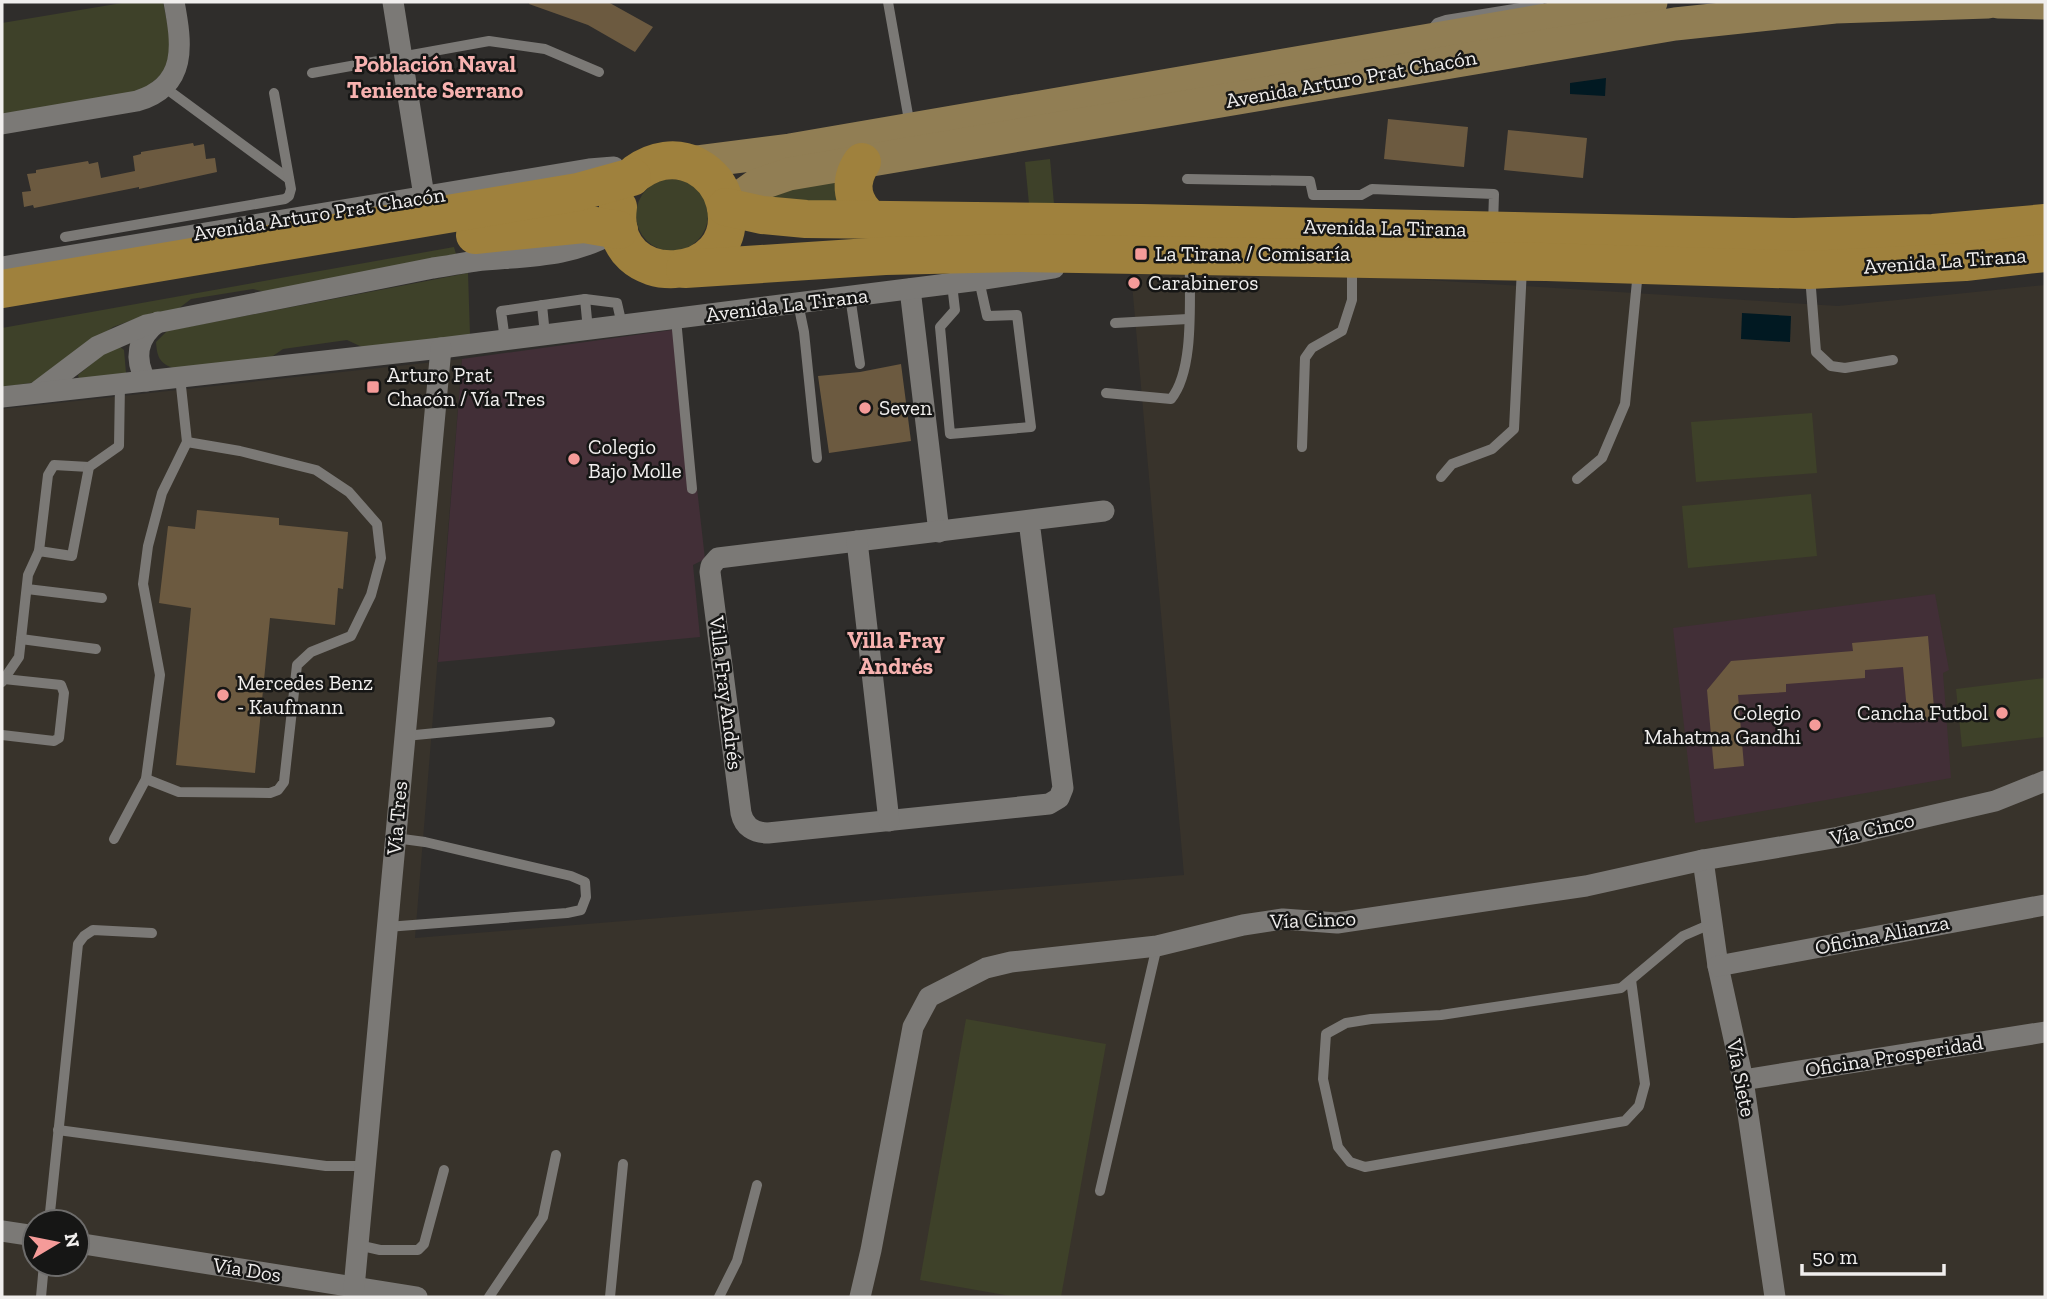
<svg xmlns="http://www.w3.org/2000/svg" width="2047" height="1299" font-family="'Zilla Slab',serif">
<rect width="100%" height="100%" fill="#2f2d2b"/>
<path fill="#38332b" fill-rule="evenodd" d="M1130,261L1838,306L2045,285V1297H2V409L462,359L415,938L1184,875ZM35,1222H77V1264H35Z"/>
<g fill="#422f37">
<polygon points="679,329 705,559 693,565 700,637 438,662 462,359"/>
<polygon points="1935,594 1949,670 1943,673 1951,778 1695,823 1673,628"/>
</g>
<g fill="#3e4129">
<path d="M128,2H163C171,43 182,68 139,91L2,116V23Z"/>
<polygon points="1050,159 1054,204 1029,204 1025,162"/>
<polygon points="842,176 847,208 763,196"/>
<circle cx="672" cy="215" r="36"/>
<polygon points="454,247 456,254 265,292 253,289 191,299 178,309 149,314 113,327 37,382 2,387 2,328"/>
<path d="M468,273L470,335L362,347L347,340L283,349L270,358L173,368C159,363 157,356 156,342L167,331Z"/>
<polygon points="116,344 124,350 126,373 79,379 78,375"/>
<polygon points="1812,413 1817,473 1696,482 1691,422"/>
<polygon points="1811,494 1817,556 1688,568 1682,506"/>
<polygon points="2045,678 2045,737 1962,747 1956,689"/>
<polygon points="966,1019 1106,1044 1061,1297 1016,1297 920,1280"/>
</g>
<g fill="#011922">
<polygon points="1606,78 1605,96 1570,94 1570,83"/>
<polygon points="1742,313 1791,316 1790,342 1741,339"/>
</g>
<g fill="#6c5a40">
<polygon points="530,2 608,2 653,27 635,52 588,25 529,4"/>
<polygon points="1388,119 1468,127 1464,167 1384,159"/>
<polygon points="1508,130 1587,138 1583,178 1504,170"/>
<polygon points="193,143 194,146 204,144 206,159 215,158 217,172 139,189 139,187 34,208 33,205 24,207 22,192 31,191 27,174 36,173 36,170 88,161 89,164 98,162 101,178 135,171 133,156 141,154 141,152"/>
<polygon points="901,364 911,441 829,453 818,376 860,372"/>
<polygon points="197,510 279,518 279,525 348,532 343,589 338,588 335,625 270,618 255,773 176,765 191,608 159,603 168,526 195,529"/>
<polygon points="1928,636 1935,720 1908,722 1903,667 1865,670 1865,678 1786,684 1786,692 1738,695 1744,766 1714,769 1707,690 1731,661 1853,651 1852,643"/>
</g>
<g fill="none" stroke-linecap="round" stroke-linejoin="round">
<g stroke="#7b7976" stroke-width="10">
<polyline points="888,2 910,126"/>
<polyline points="1433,28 1437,23 1446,20 1539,5"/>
<polyline points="312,73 489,41 545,49 599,72"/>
<polyline points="164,87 289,179"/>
<polyline points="1187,179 1310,181 1313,195 1361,195 1372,189 1494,194 1493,225"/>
<polyline points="65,237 285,199 289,196 291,189 274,93"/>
<polyline points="1810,276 1816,352 1831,366 1845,368 1893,360"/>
<polyline points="952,284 955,310 940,327 950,434 1031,427 1017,315 987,316 979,280"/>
<polyline points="850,296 860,364"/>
<polyline points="585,299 617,303 622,325"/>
<polyline points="798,303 804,332 817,458"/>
<polyline points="542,305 545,335"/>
<polyline points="676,319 692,489"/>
<polyline points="1115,323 1188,319"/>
<polyline points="505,340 501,311 585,299 588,330"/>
<path d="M1106,393L1171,399C1195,370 1189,299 1190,262"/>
<polyline points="1302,447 1305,358 1312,348 1342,331 1352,300 1352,265"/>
<polyline points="1441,477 1452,464 1492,449 1514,429 1522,268"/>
<polyline points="1577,479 1602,458 1625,404 1638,271"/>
<polyline points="39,551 48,475 54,465 89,467"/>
<polyline points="27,589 102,598"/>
<polyline points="21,639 96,649"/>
<polyline points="2,682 19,657 28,575 39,551 72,556 89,467 119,446 120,384"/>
<polyline points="2,735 54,741 59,738 64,693 61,685 4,679"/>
<polyline points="405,736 550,722"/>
<polyline points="146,779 179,792 270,793 278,790 284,782 297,665 311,652 351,636 371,595 381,558 377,524 349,492 316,470 240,451 187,442"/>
<polyline points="114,839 146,779 160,675 143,584 148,546 162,493 187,442 180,377"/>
<polyline points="387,927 567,913 581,910 586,897 585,882 571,876 425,842 395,838"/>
<polyline points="1631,980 1645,1084 1639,1106 1625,1121 1365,1167 1350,1162 1338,1147 1323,1079 1326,1034 1346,1023 1371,1019 1441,1015 1621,988 1683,936 1713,923"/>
<polyline points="58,1130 326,1166 366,1166"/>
<polyline points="1100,1191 1157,946"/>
<polyline points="49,1222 78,944 84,936 93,930 152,933"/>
<polyline points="358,1245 380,1250 418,1250 424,1244 444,1170"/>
<polyline points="41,1297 44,1264"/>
<polyline points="489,1297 543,1217 556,1155"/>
<polyline points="610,1297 623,1164"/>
<polyline points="719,1297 737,1261 757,1185"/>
</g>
<g stroke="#7b7976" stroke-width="21">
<polyline points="393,2 424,196"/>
<path d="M2,124L137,101C188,86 182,44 174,2"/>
<polyline points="2,267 589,169 614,167"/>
<polyline points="910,289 939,532"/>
<path d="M146,381C134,359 137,337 158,322"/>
<path d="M37,392L98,346L146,325L433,268C447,266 462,263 476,261C525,256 571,258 615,232"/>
<polyline points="2,397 441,348 979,280 1054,268"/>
<path d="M1029,521L1063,788L1059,798L1049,804L768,833C754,833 744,827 741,813L710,572L711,566L718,558L1104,511"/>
<polyline points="857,541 889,821"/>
<polyline points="1703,860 1718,966 1743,1080 1775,1297"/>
<polyline points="1718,966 2045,905"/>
<polyline points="1743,1080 2045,1032"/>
<polyline points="2,1231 35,1236"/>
<polyline points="77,1243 417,1297"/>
<polyline points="354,1288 441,348"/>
<polyline points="860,1297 871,1250 913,1027 929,997 986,968 1011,962 1157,946 1243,925 1283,919 1337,923 1586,886 1703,860 1839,837 1995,801 2045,781"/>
</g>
<g stroke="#917e54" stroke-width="33">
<polyline points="1998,2 2045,3"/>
<polyline points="688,163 790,150 1651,2"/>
<polyline points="726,207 757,185 789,174 1675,24 1835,7 1988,2"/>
</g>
<g stroke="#9f813d" stroke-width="38">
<path d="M862,162C848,182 852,204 871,219"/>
<path d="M618,207C606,295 745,286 725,203C721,187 711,174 696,166C676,156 654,160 636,173"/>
<polyline points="726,207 762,215 806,219 1141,223 1794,237 1933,233 2045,223"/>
<polyline points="475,235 584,224 619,230"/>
<polyline points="685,269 885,256 1019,253 1546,262 1809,270 1965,262 2045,253"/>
<polyline points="2,289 578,192 632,177"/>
</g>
</g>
<g fill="#f59b99" stroke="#161615" stroke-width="2.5">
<rect x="1134" y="247" width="14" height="14" rx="3.5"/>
<circle cx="1134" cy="283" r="7"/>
<rect x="366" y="380" width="14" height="14" rx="3.5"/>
<circle cx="865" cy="408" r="7"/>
<circle cx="574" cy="459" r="7"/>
<circle cx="223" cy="695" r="7"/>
<circle cx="2002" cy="713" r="7"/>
<circle cx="1815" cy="725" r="7"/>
</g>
<g text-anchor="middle" stroke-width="5" stroke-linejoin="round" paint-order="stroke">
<g font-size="21" fill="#f0eeed" stroke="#161615">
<text transform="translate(1351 79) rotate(-10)" y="7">Avenida Arturo Prat Chacón</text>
<text transform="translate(319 214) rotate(-9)" y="7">Avenida Arturo Prat Chacón</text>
<text transform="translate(1385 228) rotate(1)" y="7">Avenida La Tirana</text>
<text transform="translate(1945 261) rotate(-4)" y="7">Avenida La Tirana</text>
<text transform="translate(787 305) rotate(-7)" y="7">Avenida La Tirana</text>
<text transform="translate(726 693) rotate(83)" y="7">Villa Fray Andrés</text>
<text transform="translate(397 818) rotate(-85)" y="7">Vía Tres</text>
<text transform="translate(1872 829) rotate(-13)" y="7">Vía Cinco</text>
<text transform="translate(1313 920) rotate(-2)" y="7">Vía Cinco</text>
<text transform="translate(1882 935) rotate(-11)" y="7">Oficina Alianza</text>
<text transform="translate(1894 1056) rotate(-9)" y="7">Oficina Prosperidad</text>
<text transform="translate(1741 1078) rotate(79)" y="7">Vía Siete</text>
<text transform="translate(247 1270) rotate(9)" y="7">Vía Dos</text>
</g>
<g font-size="21" fill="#f0eeed" stroke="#161615" text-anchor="start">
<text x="1155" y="261">La Tirana / Comisaría</text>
<text x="1148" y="290">Carabineros</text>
<text x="387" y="382">Arturo Prat<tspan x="387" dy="24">Chacón / Vía Tres</tspan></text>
<text x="879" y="415">Seven</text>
<text x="588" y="454">Colegio<tspan x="588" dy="24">Bajo Molle</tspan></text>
<text x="237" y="690">Mercedes Benz<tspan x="237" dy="24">- Kaufmann</tspan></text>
<text x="1801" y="720" text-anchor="end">Colegio<tspan x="1801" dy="24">Mahatma Gandhi</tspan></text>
<text x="1988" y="720" text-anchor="end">Cancha Futbol</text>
</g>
<g font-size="23" font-weight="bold" fill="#f7b2b0" stroke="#161615">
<text x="435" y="72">Población Naval<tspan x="435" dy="26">Teniente Serrano</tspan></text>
<text x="896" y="648">Villa Fray<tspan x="896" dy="26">Andrés</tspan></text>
</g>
</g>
<rect width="2047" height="1299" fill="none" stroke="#f0eeed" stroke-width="7"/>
<g transform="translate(56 1243) rotate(80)"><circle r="33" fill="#161615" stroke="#6d6c6b" stroke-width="2"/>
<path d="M0-5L12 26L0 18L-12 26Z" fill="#f59b99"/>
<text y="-10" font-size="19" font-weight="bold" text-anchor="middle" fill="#f0eeed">N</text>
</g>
<path d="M1802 1264v10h142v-10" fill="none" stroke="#f0eeed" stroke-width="3.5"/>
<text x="1812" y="1264" font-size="21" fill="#f0eeed" stroke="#161615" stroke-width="5" paint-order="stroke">50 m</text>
</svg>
